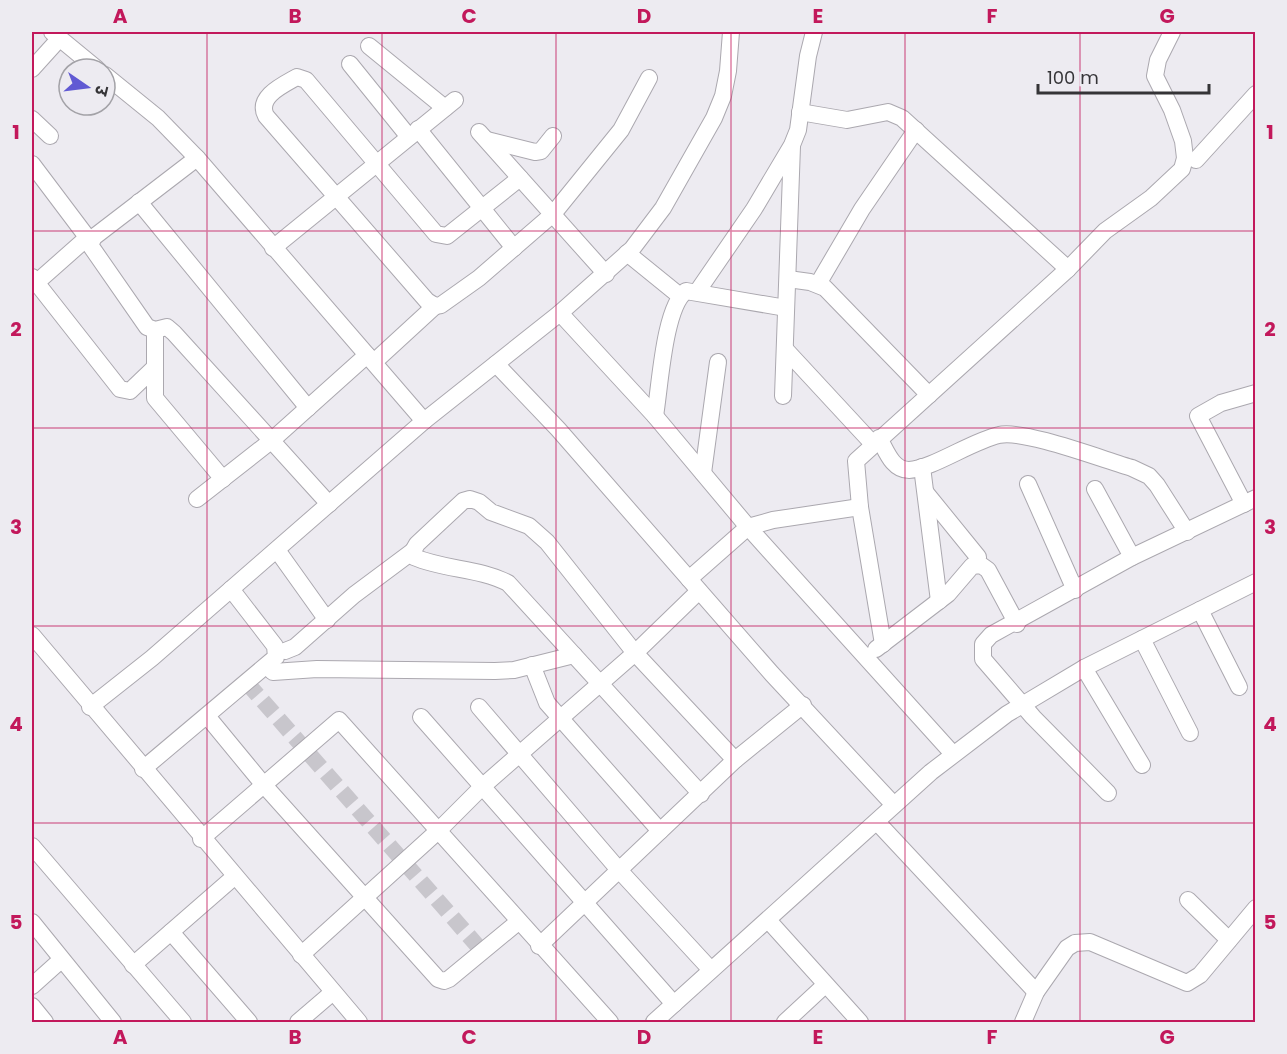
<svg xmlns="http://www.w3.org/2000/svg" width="1287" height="1054" font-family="Poppins,'Noto Sans Devanagari',sans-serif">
<rect width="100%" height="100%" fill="#edebf1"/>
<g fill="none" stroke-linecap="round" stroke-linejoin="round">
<polyline stroke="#c8c6cc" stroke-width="16" stroke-dasharray="16 8" stroke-linecap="butt" points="247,683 482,951"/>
<defs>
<g id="minor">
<polyline points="52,32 97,69"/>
<polyline points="369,46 445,108"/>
<polyline points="350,64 409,137"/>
<polyline points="32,69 60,38"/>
<polyline points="105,75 158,118 197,158 424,421"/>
<polyline points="800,112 847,120 888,112 902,118 1068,269"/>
<polyline points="32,119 50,136"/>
<polyline points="418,129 514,248"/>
<polyline points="479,132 606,274"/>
<polyline points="487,140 535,152 541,151 553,136"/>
<polyline points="197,158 94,237 90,245 147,327 155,330 167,327 174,333 329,504"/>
<polyline points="1196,160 1256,94"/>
<polyline points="32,164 90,241"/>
<path d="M520,178L447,236L436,234L306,80L297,77C283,85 256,97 266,116L427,301L435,306L441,305L479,278L553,214L621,130L649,78"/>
<polyline points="139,202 308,408"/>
<polyline points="273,248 455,100"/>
<polyline points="627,253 680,296"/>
<polyline points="32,277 120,389 130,391 153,369"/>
<polyline points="788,279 810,282 825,288 929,395"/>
<polyline points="36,283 88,237"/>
<polyline points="818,284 862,209 916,130"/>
<polyline points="697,292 754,209 792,145 798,130 808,56 814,32"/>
<polyline points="560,313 655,416 748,527 953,754"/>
<polyline points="155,330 155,398 223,479"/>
<polyline points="785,349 873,444"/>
<polyline points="374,362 435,306"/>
<polyline points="496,364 558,429 772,674 894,805"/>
<polyline points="783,396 792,146"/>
<path d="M655,416C660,387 664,307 686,291L786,308"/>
<path d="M879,438C886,450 892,470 909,470C932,469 972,441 999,435C1023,429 1104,460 1132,468L1149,476L1157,485L1187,532"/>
<polyline points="922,467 939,601"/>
<polyline points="703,473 718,362"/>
<polyline points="1028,484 1075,590"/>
<polyline points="1095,489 1132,557"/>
<polyline points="926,493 978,557"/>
<polyline points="197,499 271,441 367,355"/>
<polyline points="1244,504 1198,416 1221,403 1256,393"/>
<polyline points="277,550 327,620"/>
<polyline points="689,579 748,527 773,520 860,507"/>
<polyline points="1200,610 1239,687"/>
<polyline points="32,635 359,1022"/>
<polyline points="1142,639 1190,733"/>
<polyline points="883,644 860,507 856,461 1068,269 1105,231 1151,198 1182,169 1185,158 1183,141 1172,110 1155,76 1158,60 1172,32"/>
<polyline points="876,649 948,594 972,566 981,565 988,570 1017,624"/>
<polyline points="285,651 295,647 354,595 413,551"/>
<polyline points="532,665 547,703 660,831"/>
<polyline points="267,666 273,672 317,669 495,671 514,670 574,655"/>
<polyline points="1084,668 1142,765"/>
<polyline points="90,707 152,658 424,421 560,313 632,249 663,208 714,118 723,96 728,71 731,32"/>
<polyline points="479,707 619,870 711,970"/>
<polyline points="207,716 263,784 438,979 444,981 449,979 518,922"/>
<polyline points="421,717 674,1004"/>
<polyline points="143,769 276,657 275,646 231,589"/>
<polyline points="1108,793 1033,717 983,659 983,644 991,635 1132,557 1256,498"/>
<path d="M701,794L508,583C479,568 445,570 414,557L413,551L417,544L463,501L470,499L479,502L491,512L529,526L547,542L635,653L735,760"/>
<polyline points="877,822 1036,992"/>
<polyline points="201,839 339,720 610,1022"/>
<polyline points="32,846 183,1022"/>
<polyline points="1188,900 1229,940"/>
<polyline points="768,920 860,1022"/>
<polyline points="32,922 113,1022"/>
<polyline points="171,932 249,1022"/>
<polyline points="539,946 735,760 803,705"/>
<polyline points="301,955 438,831 483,786 635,653 699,591"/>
<polyline points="133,965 234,877"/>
<polyline points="32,986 61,960"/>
<polyline points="32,1006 45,1022"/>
<polyline points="298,1022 333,992"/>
<polyline points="654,1022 931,772 1007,714 1084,668 1256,582"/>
<polyline points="785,1022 825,985"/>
<polyline points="1023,1022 1036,992 1067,948 1075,943 1090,942 1187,983 1200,975 1256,908"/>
</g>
</defs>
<use href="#minor" stroke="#aba8af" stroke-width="18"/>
<use href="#minor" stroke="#fff" stroke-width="16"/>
</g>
<path fill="none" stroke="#c2185b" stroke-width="1.5" stroke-opacity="0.55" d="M207,32V1022M382,32V1022M556,32V1022M731,32V1022M905,32V1022M1080,32V1022M32,231H1256M32,428H1256M32,626H1256M32,823H1256"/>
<rect width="1287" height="1054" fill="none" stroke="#edebf1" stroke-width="66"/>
<g transform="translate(87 87) rotate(104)"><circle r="28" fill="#edebf1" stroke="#a3a2a7" stroke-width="1.5"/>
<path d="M0-4.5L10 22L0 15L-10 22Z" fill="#615ad3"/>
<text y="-9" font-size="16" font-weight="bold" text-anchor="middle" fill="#353437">उ</text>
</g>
<path d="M1038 84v9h171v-9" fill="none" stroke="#353437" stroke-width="3"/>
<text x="1047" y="84" font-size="18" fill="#353437" stroke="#edebf1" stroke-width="4.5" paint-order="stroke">100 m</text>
<rect x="33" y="33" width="1221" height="988" fill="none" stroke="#c2185b" stroke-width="2"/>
<g font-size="20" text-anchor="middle" font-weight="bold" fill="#c2185b">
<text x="120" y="23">A</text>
<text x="295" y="23">B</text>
<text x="469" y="23">C</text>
<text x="644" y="23">D</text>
<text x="818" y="23">E</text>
<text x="992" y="23">F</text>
<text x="1167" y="23">G</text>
<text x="16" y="139">1</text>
<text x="1270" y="139">1</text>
<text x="16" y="336">2</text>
<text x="1270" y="336">2</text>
<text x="16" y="534">3</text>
<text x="1270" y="534">3</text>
<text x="16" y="731">4</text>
<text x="1270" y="731">4</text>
<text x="16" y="929">5</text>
<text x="1270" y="929">5</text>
<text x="120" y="1044">A</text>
<text x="295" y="1044">B</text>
<text x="469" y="1044">C</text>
<text x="644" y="1044">D</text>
<text x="818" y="1044">E</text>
<text x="992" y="1044">F</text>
<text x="1167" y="1044">G</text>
</g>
</svg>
